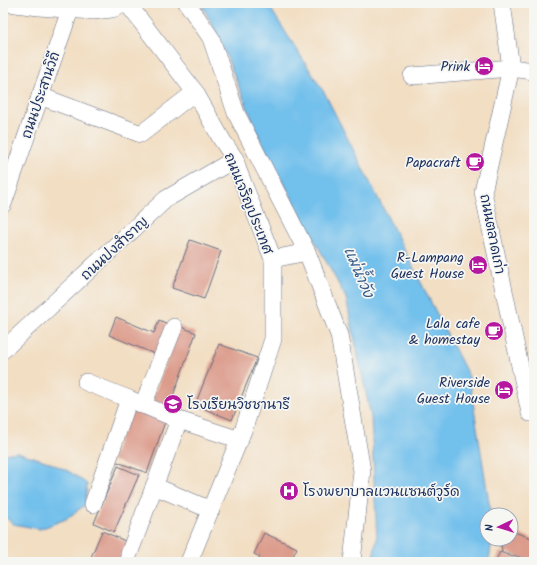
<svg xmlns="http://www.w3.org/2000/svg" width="537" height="565" font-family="Kalam,'Playpen Sans Thai',sans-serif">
<rect width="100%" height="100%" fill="#f6f6f2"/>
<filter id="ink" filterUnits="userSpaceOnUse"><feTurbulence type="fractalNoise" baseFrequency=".025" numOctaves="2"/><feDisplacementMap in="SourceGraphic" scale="8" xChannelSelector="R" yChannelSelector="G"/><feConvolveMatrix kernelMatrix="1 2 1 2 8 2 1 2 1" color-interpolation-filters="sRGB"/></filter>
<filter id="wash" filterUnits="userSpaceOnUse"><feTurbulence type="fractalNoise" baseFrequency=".012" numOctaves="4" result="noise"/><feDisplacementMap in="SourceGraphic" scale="16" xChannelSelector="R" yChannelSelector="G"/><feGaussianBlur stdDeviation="0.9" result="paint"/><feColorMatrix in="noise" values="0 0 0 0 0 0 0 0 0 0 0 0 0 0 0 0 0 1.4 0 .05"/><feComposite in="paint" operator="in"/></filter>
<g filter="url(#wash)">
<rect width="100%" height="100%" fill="#f2dec2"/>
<g fill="#72c0ec" stroke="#4678a5">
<polygon points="201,3 267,3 325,94 469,377 491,515 487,515 487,539 492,539 489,562 372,562 377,539 371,417 346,298 261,141 219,38"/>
<polygon points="17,452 46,461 70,472 87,484 85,505 66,519 40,529 13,524 3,515 3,454"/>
</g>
<g id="blocks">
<g fill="#dc9c8c">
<polygon points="190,240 221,251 204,299 172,288"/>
<polygon points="116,317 154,333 159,320 170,325 157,355 109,335"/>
<polygon points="179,326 196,333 169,407 152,401"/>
<polygon points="219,344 257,358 232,420 195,405"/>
<polygon points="130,409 165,422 147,473 112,460"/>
<polygon points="118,466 139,475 114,532 94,523"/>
<polygon points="102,531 130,543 122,562 89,562"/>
<polygon points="264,533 297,548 290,562 281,562 278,561 278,562 257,562 260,557 254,554"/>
<polygon points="511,533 517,533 534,539 534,562 502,551 500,539 511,539"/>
<polygon points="500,552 518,559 516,562 495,562"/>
</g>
</g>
</g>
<g filter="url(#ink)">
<use href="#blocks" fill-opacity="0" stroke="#666c81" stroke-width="1"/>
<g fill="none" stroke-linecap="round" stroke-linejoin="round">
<defs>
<g id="minor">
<polyline points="8,3 39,7 93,11 112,9 127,3 195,92 222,140 235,159 238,170 273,259 273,339 244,428 189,562"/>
<polyline points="187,3 211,38 236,113 307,252 273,259"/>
<polyline points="502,3 511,68 483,192 530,413 534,413"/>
<polyline points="412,76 511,68 534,71"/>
<polyline points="40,96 141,134 195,92"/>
<polyline points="3,204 70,10"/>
<polyline points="307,252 339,335 362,471 352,562"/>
<polyline points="3,350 166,199 235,159"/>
<polyline points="86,382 129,399"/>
<polyline points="143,405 174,327"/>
<polyline points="154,486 211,510"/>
<polyline points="93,504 129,399 179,420 240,440"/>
<polyline points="129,554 179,420"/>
</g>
</defs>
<use href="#minor" stroke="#666c81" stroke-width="18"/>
<use href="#minor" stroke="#fff" stroke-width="17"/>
</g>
</g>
<defs>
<symbol id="hotel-disc" viewBox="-11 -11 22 22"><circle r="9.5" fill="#b5179e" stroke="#f6f6f2"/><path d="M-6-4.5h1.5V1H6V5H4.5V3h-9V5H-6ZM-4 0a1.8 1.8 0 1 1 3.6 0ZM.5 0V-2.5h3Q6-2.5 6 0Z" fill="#fff"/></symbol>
<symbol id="cafe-disc" viewBox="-11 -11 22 22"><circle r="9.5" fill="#b5179e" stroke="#f6f6f2"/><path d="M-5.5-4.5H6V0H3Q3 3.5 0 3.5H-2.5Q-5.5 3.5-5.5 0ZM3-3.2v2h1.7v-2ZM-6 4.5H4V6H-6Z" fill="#fff"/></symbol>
<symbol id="school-disc" viewBox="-11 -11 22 22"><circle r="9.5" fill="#b5179e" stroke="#f6f6f2"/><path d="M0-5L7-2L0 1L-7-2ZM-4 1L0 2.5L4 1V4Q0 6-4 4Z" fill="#fff"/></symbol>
<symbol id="hospital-disc" viewBox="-11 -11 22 22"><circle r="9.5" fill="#b5179e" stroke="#f6f6f2"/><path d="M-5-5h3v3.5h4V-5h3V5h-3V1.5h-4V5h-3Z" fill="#fff"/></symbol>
</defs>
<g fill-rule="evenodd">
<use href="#hotel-disc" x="473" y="55" width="22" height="22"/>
<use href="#cafe-disc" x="464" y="151" width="22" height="22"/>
<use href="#hotel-disc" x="467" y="254" width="22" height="22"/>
<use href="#cafe-disc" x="483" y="320" width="22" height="22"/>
<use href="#hotel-disc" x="493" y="379" width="22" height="22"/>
<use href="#school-disc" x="162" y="393" width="22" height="22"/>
<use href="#hospital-disc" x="278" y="480" width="22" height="22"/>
</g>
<g text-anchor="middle" stroke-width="3.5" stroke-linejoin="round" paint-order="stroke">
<g font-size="14" fill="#1b2f5e" stroke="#f6f6f2" text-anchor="end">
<text x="470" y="71">Prink</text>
<text x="461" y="167">Papacraft</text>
<text x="464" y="262">R-Lampang<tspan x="464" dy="16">Guest House</tspan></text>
<text x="480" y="328">Lala cafe<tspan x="480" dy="16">&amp; homestay</tspan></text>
<text x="490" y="387">Riverside<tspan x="490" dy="16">Guest House</tspan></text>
<text x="187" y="409" text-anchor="start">โรงเรียนวิชชานารี</text>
<text x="303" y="496" text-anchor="start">โรงพยาบาลแวนแซนต์วูร์ด</text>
</g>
<g font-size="14" fill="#1b2f5e" stroke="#f6f6f2">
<text transform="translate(40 95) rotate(-71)" y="5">ถนนประสานวิถี</text>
<text transform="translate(249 203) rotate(68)" y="5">ถนนเจริญประเทศ</text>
<text transform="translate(493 234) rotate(79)" y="5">ถนนตลาดเก่า</text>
<text transform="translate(114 248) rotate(-43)" y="5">ถนนปงสำราญ</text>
</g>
<g font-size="15" font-style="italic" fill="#355a89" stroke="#f6f6f2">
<text transform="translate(359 272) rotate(67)" y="5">แม่น้ำวัง</text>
</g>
</g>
<rect width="537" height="565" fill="none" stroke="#f6f6f2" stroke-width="16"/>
<g transform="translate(499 527) rotate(266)"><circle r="19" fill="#f6f6f2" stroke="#9ea6b7"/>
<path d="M0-3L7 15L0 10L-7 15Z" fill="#b5179e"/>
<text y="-6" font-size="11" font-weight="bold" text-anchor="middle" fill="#1b2f5e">N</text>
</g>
</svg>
